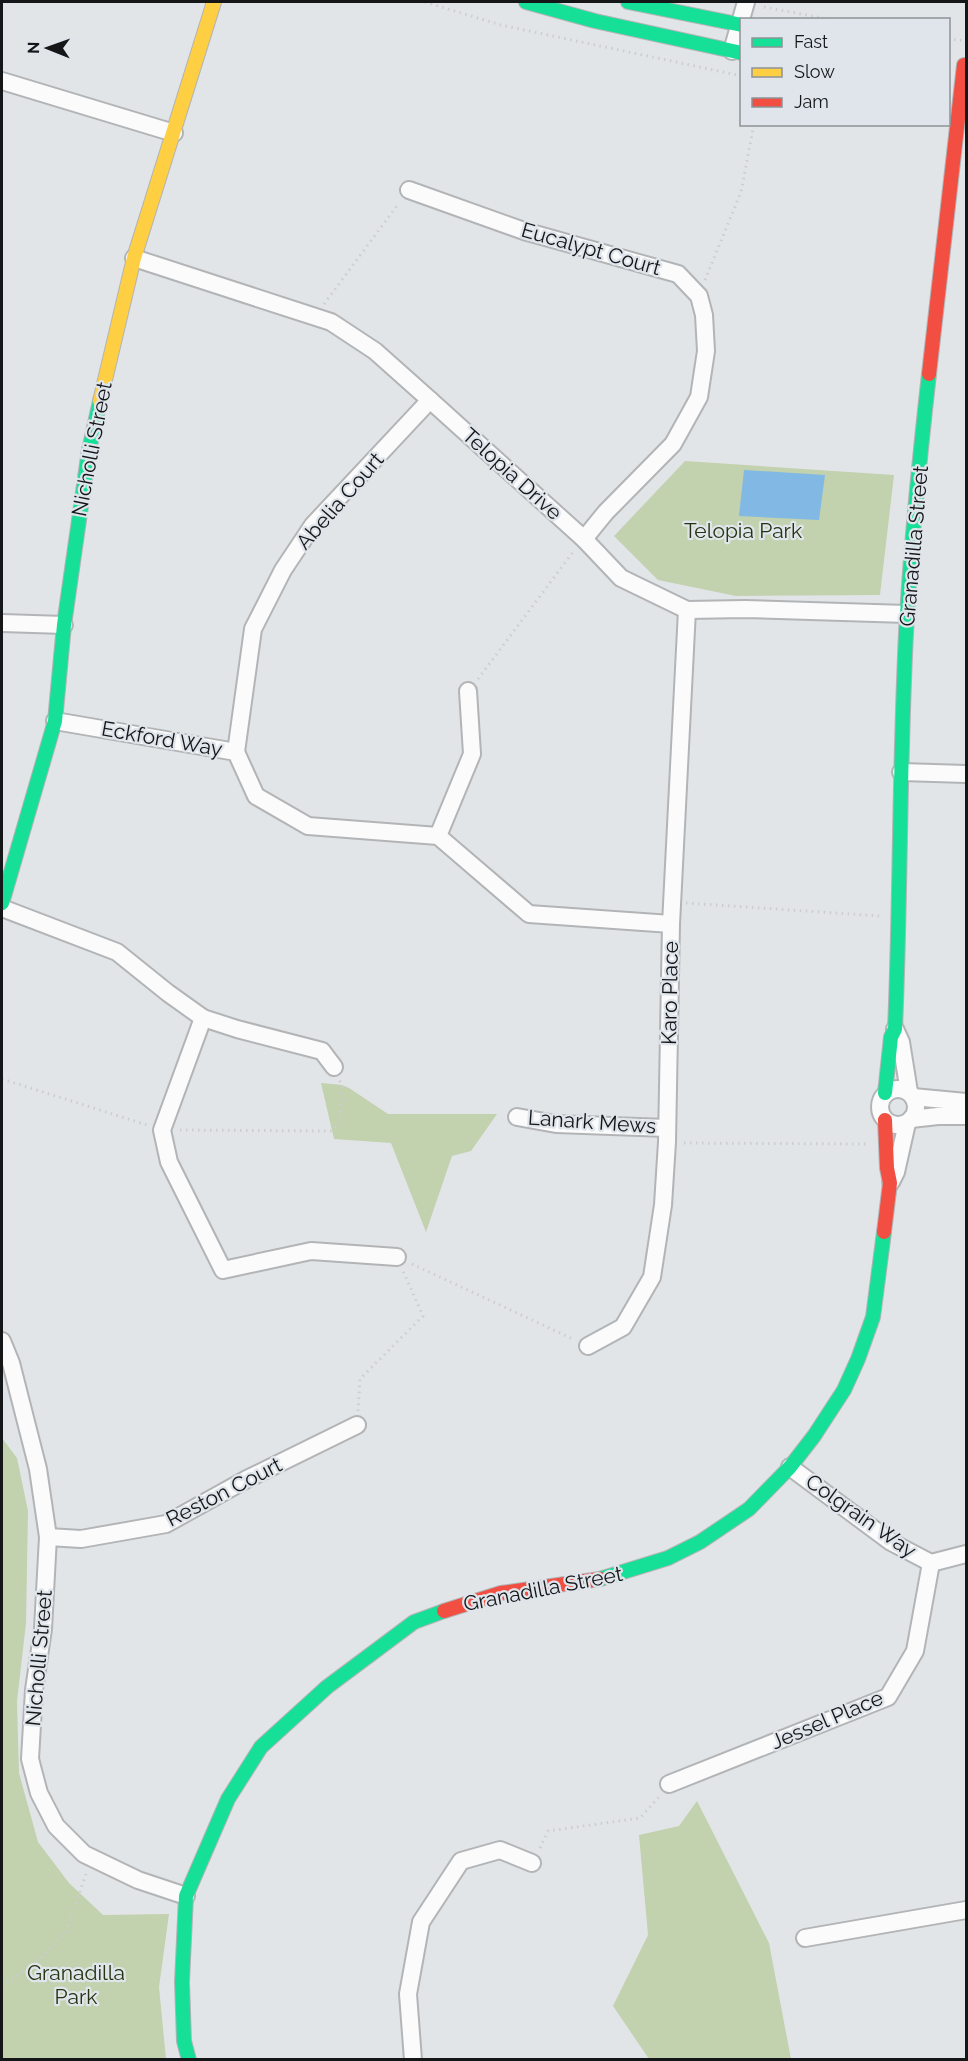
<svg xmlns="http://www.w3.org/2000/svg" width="968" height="2061" font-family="Raleway,sans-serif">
<rect width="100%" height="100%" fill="#e2e5e8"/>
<g fill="#c2d1ae">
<polygon points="685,461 894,475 880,595 736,596 658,580 614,536"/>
<polygon points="321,1083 342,1085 349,1088 388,1114 497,1114 471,1151 452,1156 426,1232 391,1143 334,1139"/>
<polygon points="2,1438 17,1458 28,1511 26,1623 17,1701 19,1773 38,1842 69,1883 103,1915 169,1914 159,1987 166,2059 2,2059"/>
<polygon points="697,1801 769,1943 791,2059 649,2059 613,2006 648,1935 639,1835 679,1826"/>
</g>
<polygon fill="#82b9e4" points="744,470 825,475 819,520 739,516"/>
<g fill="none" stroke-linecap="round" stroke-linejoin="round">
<defs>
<g id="street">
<polyline points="732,51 746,2"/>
<polyline points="2,81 174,133"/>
<polyline points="409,190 524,231 678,274 699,296 704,315 706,351 699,397 673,444 606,512 584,539"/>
<polyline points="134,258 331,322 375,351 430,400 584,539 621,578 687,610 745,609 907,614"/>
<polyline points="2,623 64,625"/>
<polyline points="55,721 236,752 256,796 308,826 438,836 529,914 671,924"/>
<polyline points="236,752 253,629 283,570 313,525 430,400"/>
<polyline points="901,772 966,774"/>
<polyline points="438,836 472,754 468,691"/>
<polyline points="2,908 117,952 168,993 203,1018 237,1029 322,1051 334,1067"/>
<polyline points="203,1018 162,1130 169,1162 223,1270 311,1251 397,1257"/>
<polyline points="895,1029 901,1042 909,1092"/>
<circle cx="898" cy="1107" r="18"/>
<polyline points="913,1097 966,1102"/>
<polyline points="517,1117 556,1124 667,1128"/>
<polyline points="911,1119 938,1116 966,1116"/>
<polyline points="891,1182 896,1172 907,1123"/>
<polyline points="2,1341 11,1363 38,1469 48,1537 43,1629 34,1690 30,1759 39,1793 56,1826 84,1854 138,1880 186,1896"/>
<polyline points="588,1346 623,1327 652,1277 663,1205 667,1142 671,924 687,610"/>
<polyline points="790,1467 891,1542 931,1563 966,1554"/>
<polyline points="48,1537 81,1539 166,1524 247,1479 357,1425"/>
<polyline points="669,1784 888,1697 915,1651 931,1563"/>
<polyline points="805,1938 966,1910"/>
<polyline points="413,2060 408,1994 421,1922 461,1861 500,1850 532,1863"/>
</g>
<g id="fast">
<polyline points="526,2 595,21 742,53"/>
<polyline points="628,2 742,25"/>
<polyline points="2,903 55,721 64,625 89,450 100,401"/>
<path d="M885,1093L891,1037L895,1029C901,891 899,753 907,615C912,535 920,454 929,374"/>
<polyline points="600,1579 668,1558 700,1542 749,1509 790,1467 814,1436 844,1390 858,1359 873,1317 884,1232"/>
<polyline points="189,2060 184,2041 182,1982 186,1896 228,1799 261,1747 327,1687 414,1622 444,1611"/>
</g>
<polyline id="slow" points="100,401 134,258 214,2"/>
<g id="jam">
<polyline points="929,374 964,65"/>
<polyline points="884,1232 890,1183 887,1168 885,1120"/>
<polyline points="444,1611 501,1593 600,1579"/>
</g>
</defs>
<use href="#street" stroke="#b2b4b6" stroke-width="20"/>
<use href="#fast" stroke="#b2b4b6" stroke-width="16"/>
<use href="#slow" stroke="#b2b4b6" stroke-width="16"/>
<use href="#jam" stroke="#b2b4b6" stroke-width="16"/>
<g stroke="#cdcdce" stroke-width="3" stroke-dasharray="1.5 4.5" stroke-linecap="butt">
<polyline points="425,2 501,25 742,76"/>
<polyline points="764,7 833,20"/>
<polyline points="948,39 966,41"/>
<polyline points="705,280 741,192 754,124"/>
<polyline points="324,304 399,203"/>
<polyline points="478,679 573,552"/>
<polyline points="686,903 880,916"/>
<polyline points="2,1079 147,1125"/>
<polyline points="180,1130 332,1131 340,1120 342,1085 339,1080"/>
<polyline points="684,1143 866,1144"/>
<polyline points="412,1264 575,1340"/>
<polyline points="358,1411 360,1379 423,1316 403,1271"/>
<polyline points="540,1848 548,1831 640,1818 659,1797"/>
<polyline points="2,1986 38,1961 67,1930 86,1874"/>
</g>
<use href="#street" stroke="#fbfbfc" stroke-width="16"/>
<use href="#fast" stroke="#16e098" stroke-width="14"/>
<use href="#slow" stroke="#ffcf43" stroke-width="14"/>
<use href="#jam" stroke="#f24e42" stroke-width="14"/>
</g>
<g text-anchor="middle" stroke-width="4.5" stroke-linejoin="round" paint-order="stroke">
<g font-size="21" fill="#141618" stroke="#dfe5eb">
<text transform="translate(591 249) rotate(16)" y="7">Eucalypt Court</text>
<text transform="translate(92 449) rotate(-79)" y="7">Nicholli Street</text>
<text transform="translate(512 474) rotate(42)" y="7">Telopia Drive</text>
<text transform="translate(340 501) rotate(-49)" y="7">Abelia Court</text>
<text transform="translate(914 546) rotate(-85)" y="7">Granadilla Street</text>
<text transform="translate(162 739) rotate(10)" y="7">Eckford Way</text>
<text transform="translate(670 993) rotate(-89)" y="7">Karo Place</text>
<text transform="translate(592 1122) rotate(4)" y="7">Lanark Mews</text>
<text transform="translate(224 1492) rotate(-27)" y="7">Reston Court</text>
<text transform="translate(861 1516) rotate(35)" y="7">Colgrain Way</text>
<text transform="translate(543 1589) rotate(-11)" y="7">Granadilla Street</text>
<text transform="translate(39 1658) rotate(-85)" y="7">Nicholli Street</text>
<text transform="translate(827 1720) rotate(-23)" y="7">Jessel Place</text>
</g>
<g font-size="21" fill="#26330f" stroke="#dfe5eb">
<text x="743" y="538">Telopia Park</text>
<text x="76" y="1980">Granadilla<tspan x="76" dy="24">Park</tspan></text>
</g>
</g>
<rect width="968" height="2061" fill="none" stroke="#141618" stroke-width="6"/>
<rect x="740" y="18" width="210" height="108" fill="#dfe5eb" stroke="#8e9297" stroke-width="1.5"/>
<rect x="752" y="38" width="30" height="9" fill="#16e098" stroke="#8e9297" stroke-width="1.5"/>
<text x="794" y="48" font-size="18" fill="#141618">Fast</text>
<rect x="752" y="68" width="30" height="9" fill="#ffcf43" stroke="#8e9297" stroke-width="1.5"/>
<text x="794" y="78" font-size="18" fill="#141618">Slow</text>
<rect x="752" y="98" width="30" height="9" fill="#f24e42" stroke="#8e9297" stroke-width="1.5"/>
<text x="794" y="108" font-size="18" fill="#141618">Jam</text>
<g transform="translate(48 48) rotate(271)" stroke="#dfe5eb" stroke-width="4.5" paint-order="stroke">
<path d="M0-4.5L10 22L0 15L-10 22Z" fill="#141618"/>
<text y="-9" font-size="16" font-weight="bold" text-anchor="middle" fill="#141618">N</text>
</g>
</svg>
